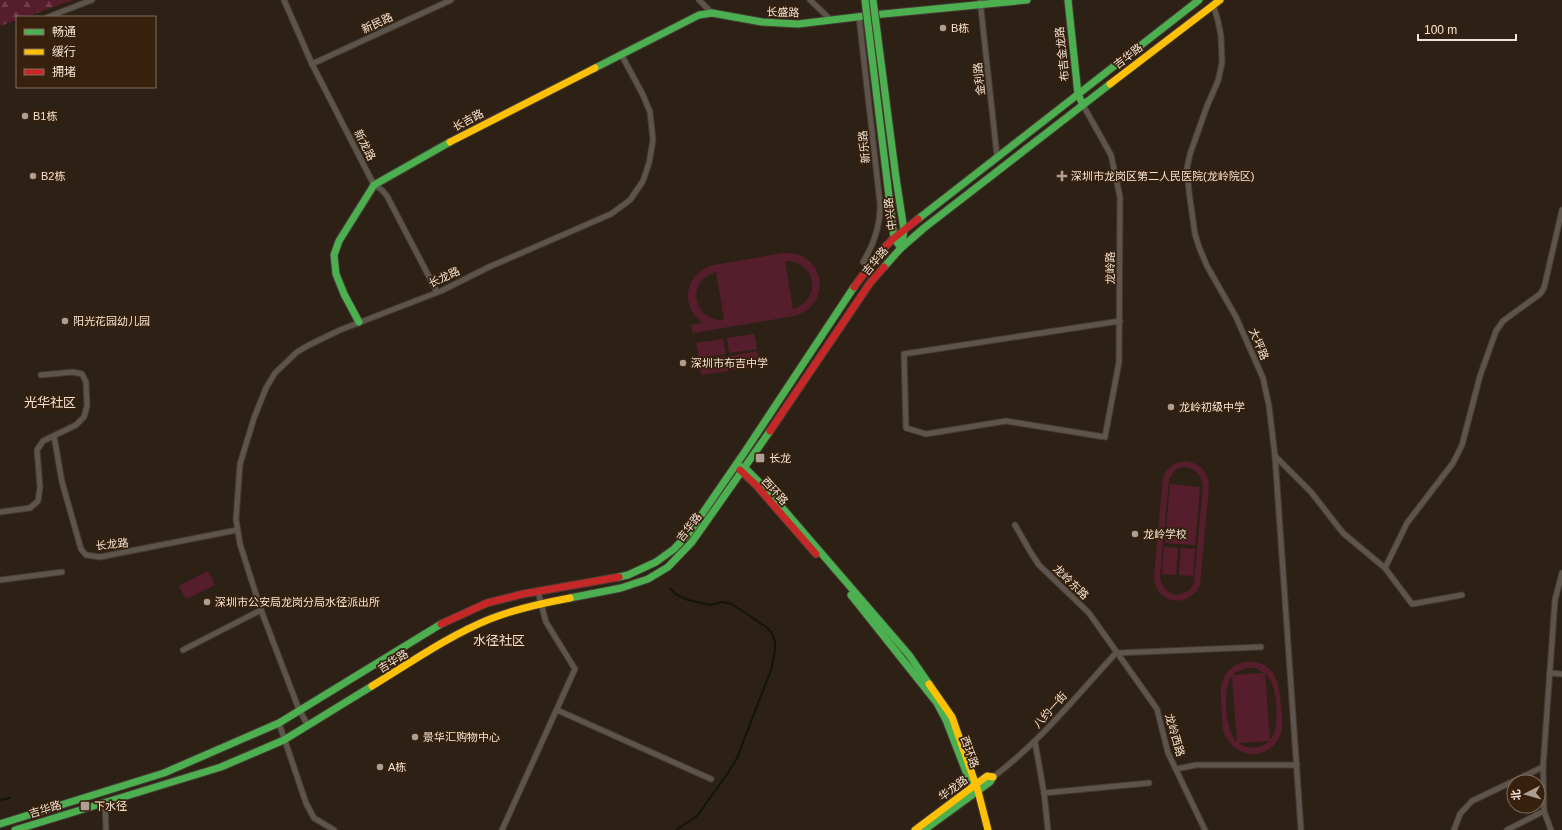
<svg xmlns="http://www.w3.org/2000/svg" width="1562" height="830" font-family="Arial,'Noto Sans SC',sans-serif">
<defs>
<pattern id="forest-firs" width="22" height="20" patternUnits="userSpaceOnUse"><rect width="22" height="20" fill="#561e2d"/><path d="M5 1l3.5 6h-7zM16 11l3.5 6h-7z" fill="#6f3f4b"/></pattern>
</defs>
<rect width="100%" height="100%" fill="#2d2116"/>
<polygon fill="url(#forest-firs)" points="0,0 73,0 26,17 17,17 17,20 0,26"/>
<g fill="#561e2d" fill-rule="evenodd">
<path d="M784,253C825,251 834,305 794,316L693,333L691,325L703,323C678,305 686,272 714,265ZM785,261C816,260 823,300 793,309ZM716,272L724,319L723,320C692,321 686,280 716,272Z"/>
<polygon points="754,334 757,349 729,353 727,338"/>
<polygon points="723,339 726,354 699,358 696,343"/>
<polygon points="757,351 759,366 732,370 730,356"/>
<polygon points="726,356 728,371 701,375 699,361"/>
<path d="M1184,461C1199,462 1208,471 1209,486L1200,585C1188,610 1155,604 1154,576L1163,477C1167,468 1174,463 1184,461ZM1184,467C1195,468 1202,475 1203,486L1194,583L1190,590L1178,595C1167,594 1161,587 1160,576L1169,479L1176,469Z"/>
<polygon points="1170,484 1200,487 1195,545 1165,543"/>
<polygon points="1164,547 1178,548 1176,575 1162,574"/>
<polygon points="1181,548 1195,549 1193,576 1179,575"/>
<polygon points="208,571 215,585 186,599 179,586"/>
<path d="M1244,662C1275,659 1279,682 1281,706C1282,713 1283,720 1282,727C1281,743 1266,755 1251,754C1241,753 1233,748 1228,740C1222,733 1222,723 1222,714C1220,691 1217,670 1244,662ZM1246,668H1256L1264,673L1233,675L1236,672ZM1265,673C1278,684 1281,727 1270,740ZM1232,676L1237,742C1225,731 1222,689 1232,676ZM1270,741C1260,749 1249,750 1238,743Z"/>
</g>
<g fill="none" stroke-linecap="round" stroke-linejoin="round">
<g stroke="#131602" stroke-width="2">
<polyline points="670,588 677,595 688,600 711,605 722,602 732,604 766,627 772,633 775,642 775,651 771,670 737,758 728,773 697,816 676,830"/>
<polyline points="0,800 10,798"/>
</g>
<defs>
<g id="street">
<polyline points="284,0 312,64 374,185 382,190 387,196 437,292"/>
<polyline points="699,0 712,13"/>
<polyline points="810,0 831,20"/>
<polyline points="980,0 997,156"/>
<polyline points="1213,4 1218,21 1221,36 1222,63 1218,81 1207,106 1190,154 1187,168 1189,192 1195,234 1199,247 1207,266 1236,317 1263,378 1269,406 1275,456 1311,492 1343,533 1385,568 1412,604 1462,595"/>
<polyline points="48,17 92,0"/>
<path d="M859,17L880,203C881,225 874,244 863,262L869,267"/>
<polyline points="312,64 451,0"/>
<polyline points="1083,105 1111,155 1120,197 1119,362 1105,437 1006,421 926,434 906,428 904,354 1120,321"/>
<polyline points="54,436 62,482 81,549 86,555 100,557 237,530"/>
<polyline points="1275,456 1301,830"/>
<polyline points="0,512 30,508 38,501 40,487 37,450 43,441 76,425 84,417 87,406 86,382 82,374 73,372 41,375"/>
<polyline points="1015,525 1031,553 1039,565 1089,613 1157,709 1168,753 1205,830"/>
<polyline points="1385,568 1407,523 1453,463 1462,445 1480,376 1496,331 1503,321 1540,294 1544,288 1562,210"/>
<polyline points="0,580 62,572"/>
<polyline points="183,650 261,610"/>
<polyline points="1116,653 1261,647"/>
<polyline points="1550,673 1562,674"/>
<polyline points="557,710 711,779"/>
<polyline points="279,723 306,803 314,818 334,830"/>
<polyline points="308,726 298,707 261,610 240,544 236,519 240,464 254,418 266,388 275,373 297,352 309,345 340,330 441,291 489,267 611,214 630,200 643,181 649,163 653,140 650,112 643,95 621,54"/>
<polyline points="1035,742 1044,793 1048,830"/>
<polyline points="1176,769 1196,765 1297,765"/>
<path d="M993,777C1040,742 1077,695 1116,653"/>
<polyline points="1044,793 1149,783"/>
<polyline points="105,802 106,830"/>
<polyline points="502,830 575,669 546,622 538,592"/>
<polyline points="1454,830 1460,814 1472,801 1543,767"/>
<polyline points="1507,830 1544,811"/>
<polyline points="1551,830 1544,811 1543,767 1555,600 1562,573"/>
</g>
<g id="fast">
<polyline points="1068,0 1078,94 1083,105"/>
<polyline points="595,68 699,15 712,13 762,22 798,24 873,15 1027,0"/>
<polyline points="896,178 904,230 901,248"/>
<polyline points="887,180 894,238 901,248"/>
<polyline points="918,219 1199,0"/>
<polyline points="884,267 901,248 924,228 1110,84"/>
<polyline points="359,322 344,294 336,274 334,255 339,241 374,185 450,142"/>
<polyline points="736,465 745,468 766,489 909,655 929,684"/>
<polyline points="619,577 628,575 656,562 674,549 689,533 744,453 854,287"/>
<polyline points="851,595 937,703 946,720 970,782"/>
<polyline points="570,598 621,588 648,579 668,567 692,542 770,431"/>
<polyline points="0,824 164,773 279,723 441,624"/>
<polyline points="15,830 221,767 284,740 372,686"/>
<polyline points="924,830 990,782 993,777"/>
</g>
<g id="slow">
<polyline points="1110,84 1220,0"/>
<polyline points="450,142 595,68"/>
<polyline points="929,684 952,717 978,791 988,830"/>
<path d="M372,686C410,663 448,636 490,619C515,609 543,603 570,598"/>
<polyline points="915,830 987,776 993,777"/>
</g>
<g id="jam">
<polyline points="854,287 880,252 894,238 918,219"/>
<polyline points="770,431 870,283 884,267"/>
<polyline points="740,470 756,485 816,554"/>
<polyline points="441,624 487,603 523,594 619,577"/>
</g>
</defs>
<use href="#street" stroke="#453b33" stroke-width="7"/>
<use href="#fast" stroke="#453b33" stroke-width="9"/>
<use href="#slow" stroke="#453b33" stroke-width="9"/>
<use href="#jam" stroke="#453b33" stroke-width="9"/>
<use href="#street" stroke="#5d544c" stroke-width="5"/>
<use href="#fast" stroke="#4caf50" stroke-width="7"/>
<use href="#slow" stroke="#ffc107" stroke-width="7"/>
<use href="#jam" stroke="#c62828" stroke-width="7"/>
<defs>
<g id="fast-bridge">
<polyline points="865,0 887,180"/>
<polyline points="873,0 896,178"/>
</g>
</defs>
<use href="#fast-bridge" stroke="#453b33" stroke-width="9" stroke-linecap="butt"/>
<use href="#fast-bridge" stroke="#4caf50" stroke-width="7"/>
</g>
<g fill="#ad9f93" stroke="#37210c" stroke-width="1.5">
<circle cx="943" cy="28" r="4"/>
<circle cx="25" cy="116" r="4"/>
<circle cx="33" cy="176" r="4"/>
<path d="M1060 170h4v4h4v4h-4v4h-4v-4h-4v-4h4z"/>
<circle cx="65" cy="321" r="4"/>
<circle cx="683" cy="363" r="4"/>
<circle cx="1171" cy="407" r="4"/>
<rect x="755" y="453" width="10" height="10" rx="2"/>
<circle cx="1135" cy="534" r="4"/>
<circle cx="207" cy="602" r="4"/>
<circle cx="415" cy="737" r="4"/>
<circle cx="380" cy="767" r="4"/>
<rect x="80" y="801" width="10" height="10" rx="2"/>
</g>
<g text-anchor="middle" stroke-width="3.5" stroke-linejoin="round" paint-order="stroke">
<g font-size="11" fill="#f2e3d6" stroke="#37210c">
<text transform="translate(783 12) rotate(2)" y="4">长盛路</text>
<text transform="translate(377 23) rotate(-25)" y="4">新民路</text>
<text transform="translate(1062 54) rotate(-96)" y="4">布吉金龙路</text>
<text transform="translate(1128 56) rotate(-38)" y="4">吉华路</text>
<text transform="translate(979 79) rotate(-96)" y="4">金利路</text>
<text transform="translate(468 120) rotate(-28)" y="4">长吉路</text>
<text transform="translate(365 145) rotate(63)" y="4">新龙路</text>
<text transform="translate(864 147) rotate(-96)" y="4">新乐路</text>
<text transform="translate(890 214) rotate(-97)" y="4">中兴路</text>
<text transform="translate(875 261) rotate(-50)" y="4">吉华路</text>
<text transform="translate(1110 268) rotate(-90)" y="4">龙岭路</text>
<text transform="translate(444 277) rotate(-25)" y="4">长龙路</text>
<text transform="translate(1259 344) rotate(67)" y="4">大坪路</text>
<text transform="translate(775 491) rotate(48)" y="4">西环路</text>
<text transform="translate(689 527) rotate(-52)" y="4">吉华路</text>
<text transform="translate(112 544) rotate(-6)" y="4">长龙路</text>
<text transform="translate(1071 582) rotate(44)" y="4">龙岭东路</text>
<text transform="translate(393 661) rotate(-31)" y="4">吉华路</text>
<text transform="translate(1050 710) rotate(-48)" y="4">八约一街</text>
<text transform="translate(1175 735) rotate(74)" y="4">龙岭西路</text>
<text transform="translate(970 752) rotate(70)" y="4">西环路</text>
<text transform="translate(953 788) rotate(-36)" y="4">华龙路</text>
<text transform="translate(45 809) rotate(-17)" y="4">吉华路</text>
</g>
<g font-size="11" fill="#f2e3d6" stroke="#37210c" text-anchor="start">
<text x="951" y="32">B栋</text>
<text x="33" y="120">B1栋</text>
<text x="41" y="180">B2栋</text>
<text x="1071" y="180">深圳市龙岗区第二人民医院(龙岭院区)</text>
<text x="73" y="325">阳光花园幼儿园</text>
<text x="691" y="367">深圳市布吉中学</text>
<text x="1179" y="411">龙岭初级中学</text>
<text x="769" y="462">长龙</text>
<text x="1143" y="538">龙岭学校</text>
<text x="215" y="606">深圳市公安局龙岗分局水径派出所</text>
<text x="423" y="741">景华汇购物中心</text>
<text x="388" y="771">A栋</text>
<text x="94" y="810">下水径</text>
</g>
<g font-size="13" fill="#f2e3d6" stroke="#37210c">
<text x="50" y="407">光华社区</text>
<text x="499" y="645">水径社区</text>
</g>
</g>
<rect x="16" y="16" width="140" height="72" fill="#37210c" stroke="#826f5d"/>
<rect x="24" y="29" width="20" height="6" fill="#4caf50" stroke="#826f5d"/>
<text x="52" y="36" font-size="12" fill="#f2e3d6">畅通</text>
<rect x="24" y="49" width="20" height="6" fill="#ffc107" stroke="#826f5d"/>
<text x="52" y="56" font-size="12" fill="#f2e3d6">缓行</text>
<rect x="24" y="69" width="20" height="6" fill="#c62828" stroke="#826f5d"/>
<text x="52" y="76" font-size="12" fill="#f2e3d6">拥堵</text>
<g transform="translate(1526 794) rotate(264)"><circle r="19" fill="#37210c" stroke="#826f5d"/>
<path d="M0-3L7 15L0 10L-7 15Z" fill="#ad9f93"/>
<text y="-6" font-size="11" font-weight="bold" text-anchor="middle" fill="#f2e3d6">北</text>
</g>
<path d="M1418 34v6h98v-6" fill="none" stroke="#f2e3d6" stroke-width="2"/>
<text x="1424" y="34" font-size="12" fill="#f2e3d6" stroke="#37210c" stroke-width="3" paint-order="stroke">100 m</text>
</svg>
